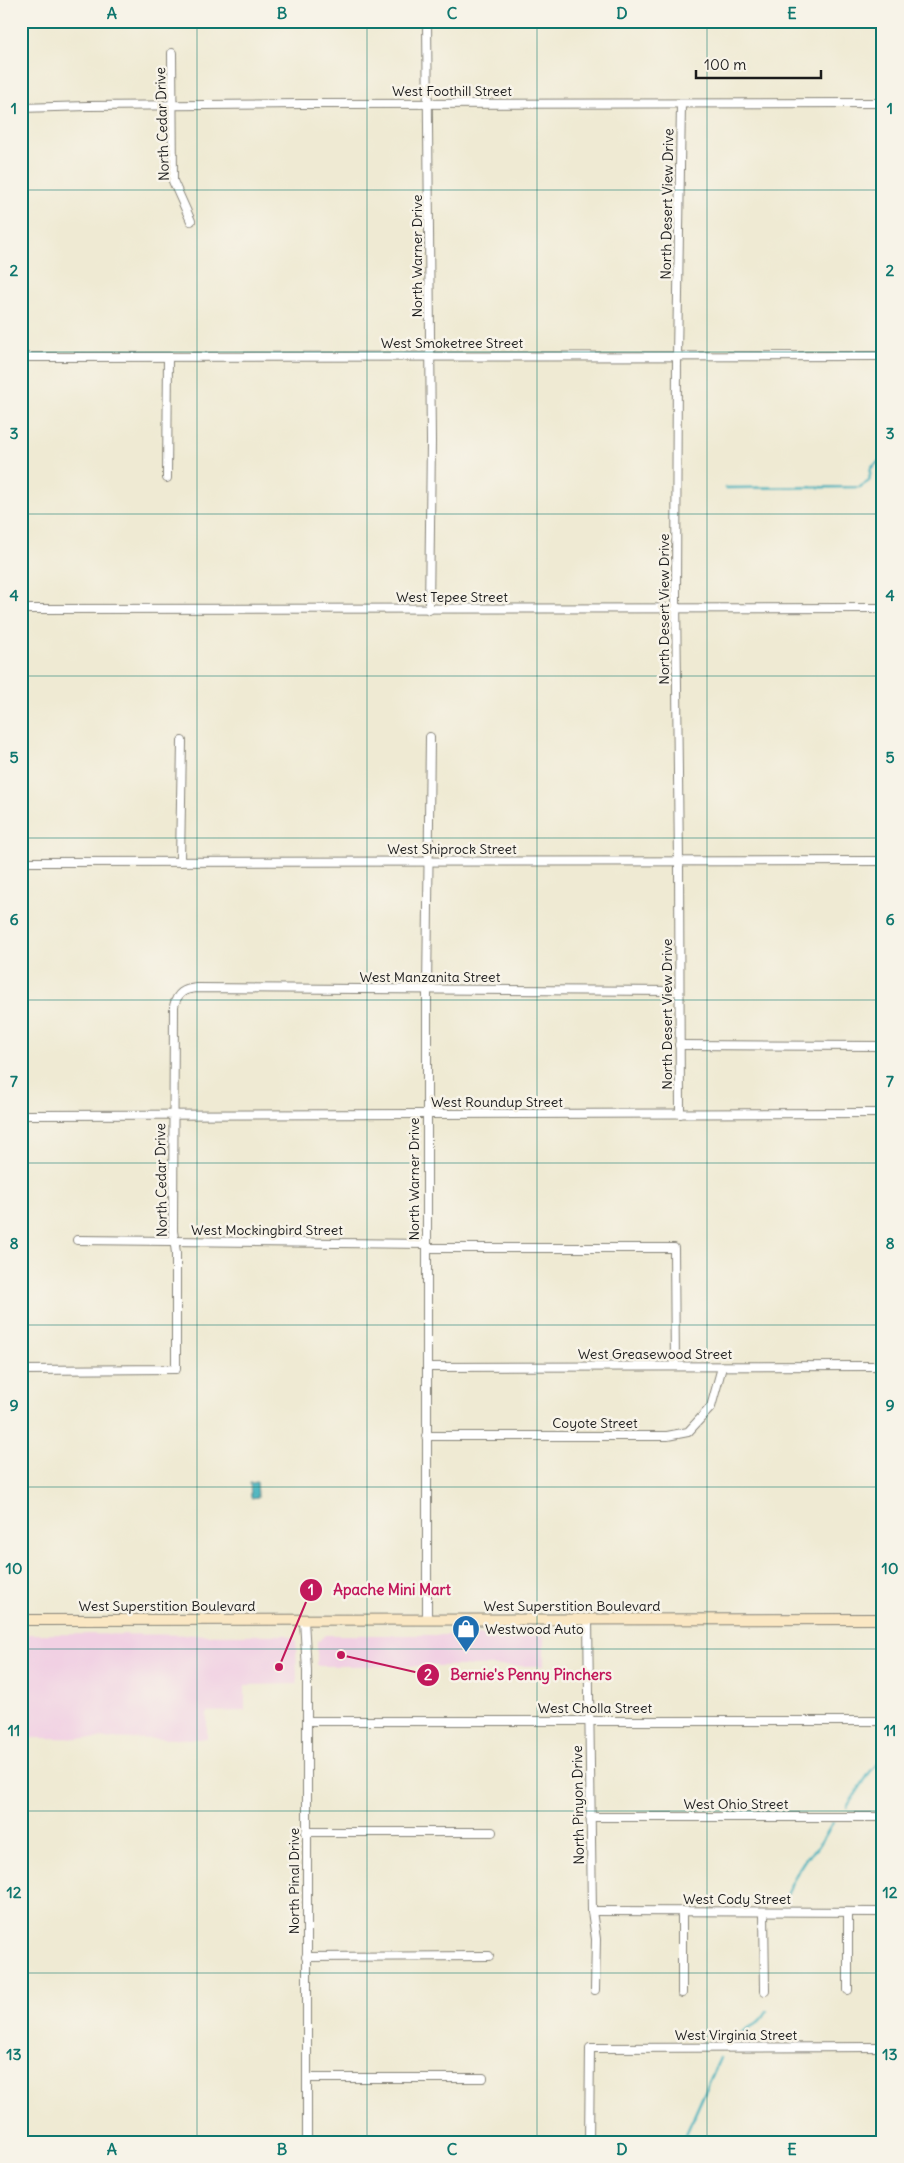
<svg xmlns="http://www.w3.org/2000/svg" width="904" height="2163" font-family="Delius,sans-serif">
<rect width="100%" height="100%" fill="#f7f3e8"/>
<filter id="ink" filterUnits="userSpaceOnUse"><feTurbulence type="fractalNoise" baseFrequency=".02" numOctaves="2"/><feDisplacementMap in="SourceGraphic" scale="10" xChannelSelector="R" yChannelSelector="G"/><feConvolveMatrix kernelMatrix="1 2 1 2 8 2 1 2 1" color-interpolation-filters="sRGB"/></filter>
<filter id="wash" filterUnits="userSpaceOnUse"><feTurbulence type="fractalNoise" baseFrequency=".0096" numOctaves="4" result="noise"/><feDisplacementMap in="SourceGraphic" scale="20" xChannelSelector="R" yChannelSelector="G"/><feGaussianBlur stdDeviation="1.12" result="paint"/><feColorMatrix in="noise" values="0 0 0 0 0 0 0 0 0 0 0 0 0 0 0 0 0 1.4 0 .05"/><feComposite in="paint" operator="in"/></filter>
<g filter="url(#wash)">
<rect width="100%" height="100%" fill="#efead3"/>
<g fill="#f1d0e3">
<polygon points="21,1634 287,1635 296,1641 297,1684 245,1685 245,1711 207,1712 207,1739 21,1738"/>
<polygon points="325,1635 544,1635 544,1666 317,1666 317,1642"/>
</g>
<polygon fill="#41b0bc" stroke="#2e666c" points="257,1482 258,1497 251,1498 250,1483"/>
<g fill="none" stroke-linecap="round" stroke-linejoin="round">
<g stroke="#41b0bc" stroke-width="2.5">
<polyline points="726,488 860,487 869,481 871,468 883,458"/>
<polyline points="847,1807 870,1772 883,1757"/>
<polyline points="782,1904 799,1869 806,1858 818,1847 833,1823"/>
<path d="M730,2041C742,2028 758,2028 767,2011"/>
<polyline points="686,2134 720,2058"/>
</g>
</g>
</g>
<g filter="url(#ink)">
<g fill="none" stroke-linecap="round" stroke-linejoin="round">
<defs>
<g id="street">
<polyline points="427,21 431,441 429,610"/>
<polyline points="172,53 173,181 191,221"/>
<polyline points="21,108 88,106 303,104 883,103"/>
<polyline points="21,357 883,356"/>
<polyline points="167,478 168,357"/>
<polyline points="21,609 883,608"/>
<polyline points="21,862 883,861"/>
<polyline points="180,862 182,741"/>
<polyline points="679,1045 883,1046"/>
<polyline points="680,1114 679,861 676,598 677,357 681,104"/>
<polyline points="21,1115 883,1113"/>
<polyline points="77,1240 427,1244"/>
<polyline points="427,1248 674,1248 675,1366"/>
<polyline points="427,1367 883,1366"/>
<path d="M21,1370L176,1369V1253L173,1231L174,1006C177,993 184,989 197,988L679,991"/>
<polyline points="426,1436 667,1436 688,1432 711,1407 722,1367"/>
<polyline points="304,1620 307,1670 307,2142"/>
<polyline points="427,1620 427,990 430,737"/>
<polyline points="588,1620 592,1911 596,1939 595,1990"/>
<polyline points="307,1721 883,1721"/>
<polyline points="590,1817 883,1817"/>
<polyline points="306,1832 492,1832"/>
<polyline points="592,1911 883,1912"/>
<polyline points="682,1911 682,1993"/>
<polyline points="764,1912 765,1991"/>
<polyline points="306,1957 489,1956"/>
<polyline points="848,1990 848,1912"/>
<polyline points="307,2078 483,2078"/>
<polyline points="589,2142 590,2048 883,2047"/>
</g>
<polyline id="secondary" points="21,1620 883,1619"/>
</defs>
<use href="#street" stroke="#868378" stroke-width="10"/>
<use href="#secondary" stroke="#868378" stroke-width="12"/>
<use href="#street" stroke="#fff" stroke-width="8"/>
<use href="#secondary" stroke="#fae7c3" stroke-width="10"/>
</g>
</g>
<path fill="none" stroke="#0f766e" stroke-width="1" stroke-opacity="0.55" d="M197,21V2142M367,21V2142M537,21V2142M707,21V2142M21,190H883M21,352H883M21,514H883M21,676H883M21,838H883M21,1000H883M21,1163H883M21,1325H883M21,1487H883M21,1649H883M21,1811H883M21,1973H883"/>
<defs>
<symbol id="shop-pin" viewBox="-11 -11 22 30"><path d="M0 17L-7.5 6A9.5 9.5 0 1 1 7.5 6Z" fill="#1f6fb2" stroke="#f7f3e8"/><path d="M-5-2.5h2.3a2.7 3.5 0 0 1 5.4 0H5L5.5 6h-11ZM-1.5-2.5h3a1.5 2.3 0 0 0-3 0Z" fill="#fff"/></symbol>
</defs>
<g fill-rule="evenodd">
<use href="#shop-pin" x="450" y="1613" width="32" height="43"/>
</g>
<g text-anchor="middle" stroke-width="5" stroke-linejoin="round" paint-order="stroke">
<g font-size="14" fill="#1c1c1c" stroke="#f7f3e8">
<text x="452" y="96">West Foothill Street</text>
<text transform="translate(162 124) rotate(-92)" y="5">North Cedar Drive</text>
<text transform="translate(667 204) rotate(-89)" y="5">North Desert View Drive</text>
<text transform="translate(417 256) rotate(-90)" y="5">North Warner Drive</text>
<text x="452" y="348">West Smoketree Street</text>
<text x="452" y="602">West Tepee Street</text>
<text transform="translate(664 609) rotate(-90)" y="5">North Desert View Drive</text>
<text x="452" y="854">West Shiprock Street</text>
<text x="430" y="982">West Manzanita Street</text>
<text transform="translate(667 1014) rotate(-90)" y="5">North Desert View Drive</text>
<text x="497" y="1107">West Roundup Street</text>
<text transform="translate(414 1179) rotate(-90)" y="5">North Warner Drive</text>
<text transform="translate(161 1180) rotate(-91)" y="5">North Cedar Drive</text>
<text x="267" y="1235">West Mockingbird Street</text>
<text x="655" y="1359">West Greasewood Street</text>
<text x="595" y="1428">Coyote Street</text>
<text x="167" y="1611">West Superstition Boulevard</text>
<text x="572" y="1611">West Superstition Boulevard</text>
<text x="595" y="1713">West Cholla Street</text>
<text x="736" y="1809">West Ohio Street</text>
<text transform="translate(578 1805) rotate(-91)" y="5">North Pinyon Drive</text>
<text transform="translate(294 1881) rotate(-90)" y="5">North Pinal Drive</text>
<text x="737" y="1904">West Cody Street</text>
<text x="736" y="2040">West Virginia Street</text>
</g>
<g font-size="14" fill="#1c1c1c" stroke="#f7f3e8" text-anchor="start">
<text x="485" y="1634">Westwood Auto</text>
</g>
</g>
<path fill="none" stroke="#c2185b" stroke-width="2" d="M279 1667L311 1590M341 1655L428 1675"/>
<g fill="#c2185b" stroke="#f7f3e8" stroke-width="2">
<circle cx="279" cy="1667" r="5"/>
<circle cx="341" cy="1655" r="5"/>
<circle cx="311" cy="1590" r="12"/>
<circle cx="428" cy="1675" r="12"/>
</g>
<g font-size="15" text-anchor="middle" font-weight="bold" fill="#fff">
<text x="311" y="1595">1</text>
<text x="428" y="1680">2</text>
</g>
<g font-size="15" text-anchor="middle" font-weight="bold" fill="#c2185b" stroke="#f7f3e8" stroke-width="5" stroke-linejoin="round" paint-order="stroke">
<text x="392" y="1595">Apache Mini Mart</text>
<text x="531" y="1680">Bernie's Penny Pinchers</text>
</g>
<rect width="904" height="2163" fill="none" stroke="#f7f3e8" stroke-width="55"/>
<path d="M696 70v8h125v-8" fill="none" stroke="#1c1c1c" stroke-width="2.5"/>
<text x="704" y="70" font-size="15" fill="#1c1c1c" stroke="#f7f3e8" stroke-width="4" paint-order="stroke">100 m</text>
<rect x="28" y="28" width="848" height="2108" fill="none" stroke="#0f766e" stroke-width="2"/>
<g font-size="16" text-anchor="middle" font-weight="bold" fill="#0f766e">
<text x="112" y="19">A</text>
<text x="282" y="19">B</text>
<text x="452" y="19">C</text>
<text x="622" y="19">D</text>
<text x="792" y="19">E</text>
<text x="14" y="114">1</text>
<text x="890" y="114">1</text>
<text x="14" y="276">2</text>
<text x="890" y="276">2</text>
<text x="14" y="439">3</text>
<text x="890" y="439">3</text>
<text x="14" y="601">4</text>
<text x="890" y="601">4</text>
<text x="14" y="763">5</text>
<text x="890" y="763">5</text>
<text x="14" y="925">6</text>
<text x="890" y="925">6</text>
<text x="14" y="1087">7</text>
<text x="890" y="1087">7</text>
<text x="14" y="1249">8</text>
<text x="890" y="1249">8</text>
<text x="14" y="1411">9</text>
<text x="890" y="1411">9</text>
<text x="14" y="1574">10</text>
<text x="890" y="1574">10</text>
<text x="14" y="1736">11</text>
<text x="890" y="1736">11</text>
<text x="14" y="1898">12</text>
<text x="890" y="1898">12</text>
<text x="14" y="2060">13</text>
<text x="890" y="2060">13</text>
<text x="112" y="2155">A</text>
<text x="282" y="2155">B</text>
<text x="452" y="2155">C</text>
<text x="622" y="2155">D</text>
<text x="792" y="2155">E</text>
</g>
</svg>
